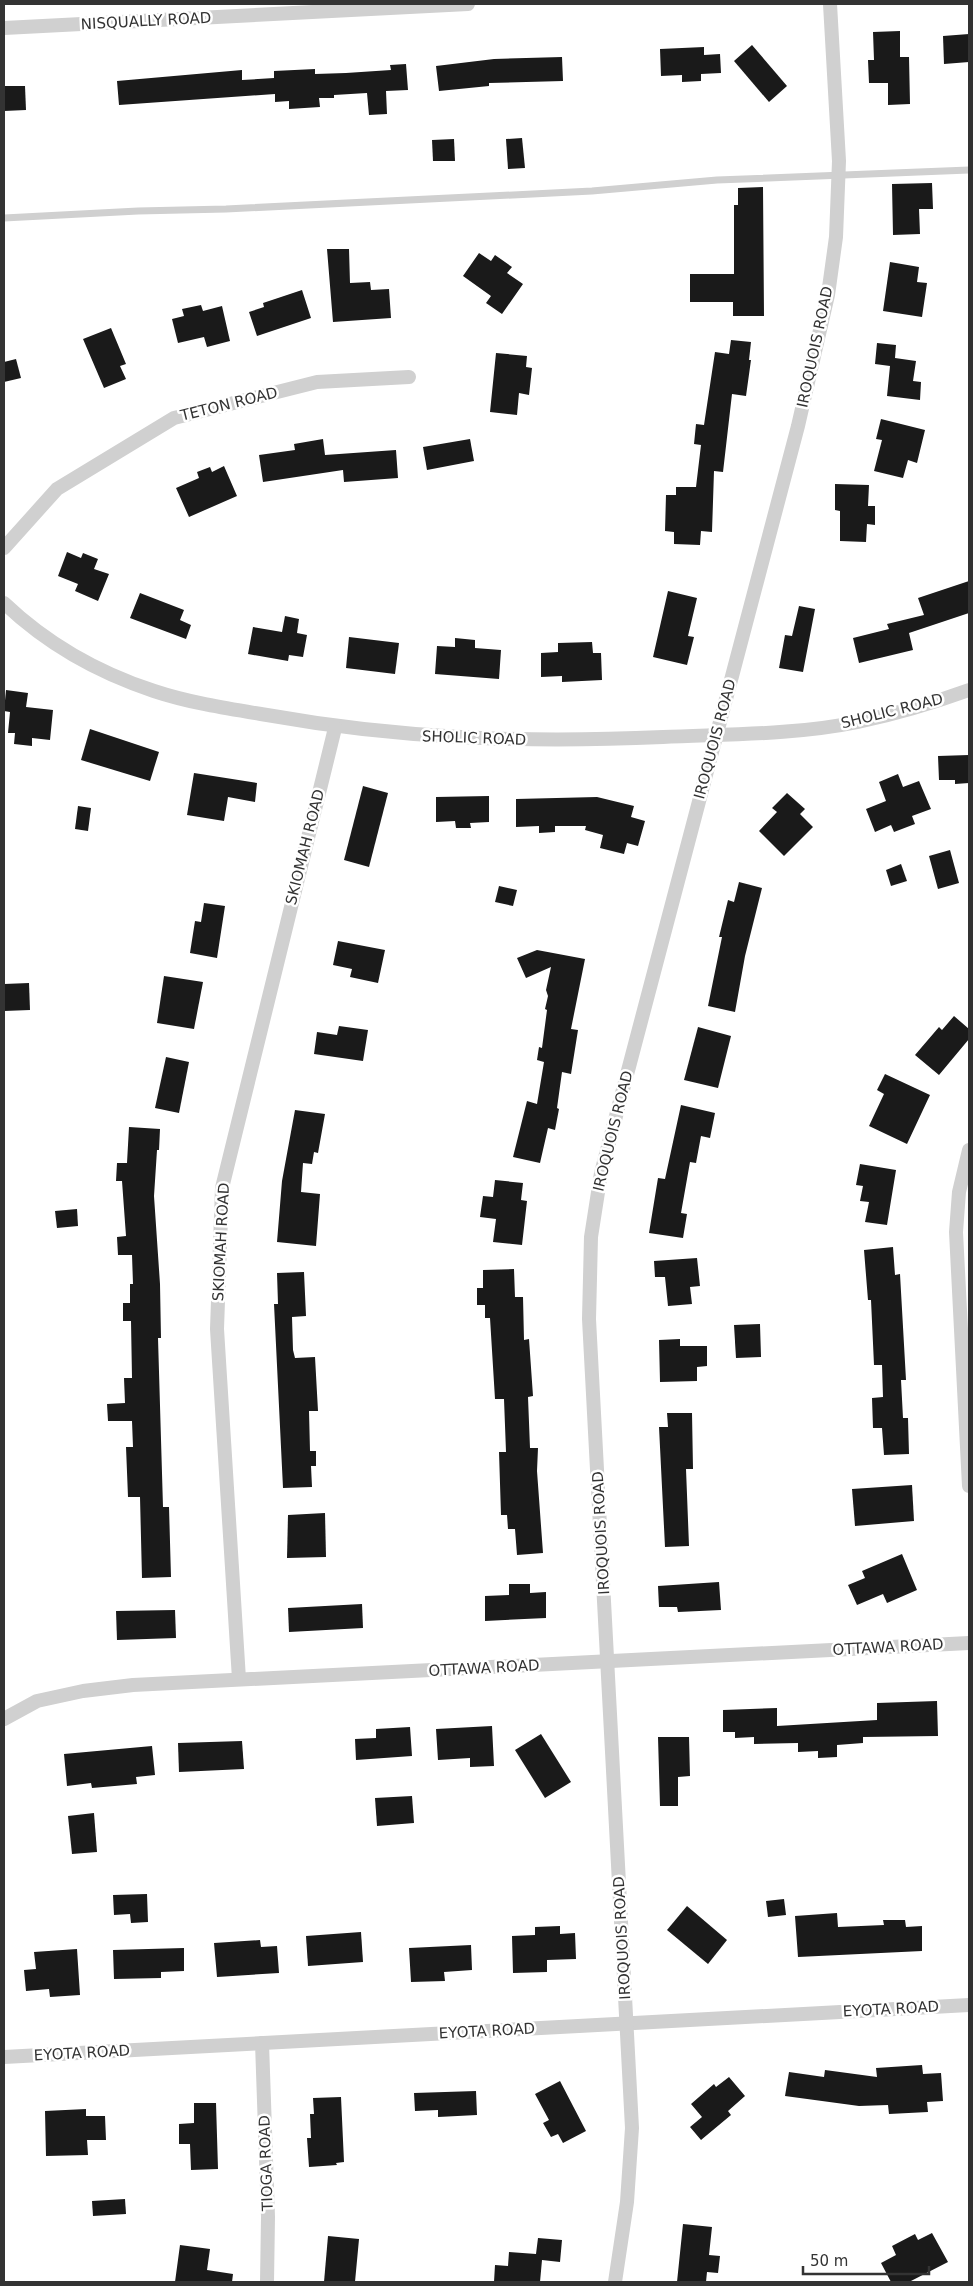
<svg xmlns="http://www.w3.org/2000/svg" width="973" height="2286" font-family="'DejaVu Sans',sans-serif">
<rect width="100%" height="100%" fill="#fff"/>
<g fill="#1a1a1a">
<polygon points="900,31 900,57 909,57 910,104 888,105 888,83 869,83 868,60 874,60 873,32"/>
<polygon points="969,34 969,62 944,64 943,36"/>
<polygon points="752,45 787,86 769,102 734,61"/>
<polygon points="704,47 704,55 720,54 721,73 701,74 701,81 682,82 682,75 661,76 660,49"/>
<polygon points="562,57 563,81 489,83 489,86 439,91 436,66 494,59"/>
<polygon points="406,64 408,90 386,91 387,114 369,115 367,93 334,95 334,98 319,98 320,107 289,109 289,101 275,102 275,94 119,105 117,81 242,70 242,80 274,78 274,71 315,69 315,74 346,73 391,70 390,65"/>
<polygon points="4,86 25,86 26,110 4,111"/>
<polygon points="522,138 525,168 508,169 506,139"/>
<polygon points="454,139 455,161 433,161 432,140"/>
<polygon points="932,183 933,209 919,209 920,234 893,235 892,184"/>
<polygon points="763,187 764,316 733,316 733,302 690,302 690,274 734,274 734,205 738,205 738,188"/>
<polygon points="327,249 349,249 350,283 370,282 371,290 389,289 391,318 333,322"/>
<polygon points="479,253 491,261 495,255 512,267 507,273 523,284 502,314 486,303 491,296 463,276"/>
<polygon points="890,262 919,267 917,282 927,283 922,317 883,311"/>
<polygon points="302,290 311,318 257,336 249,312 264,307 263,303"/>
<polygon points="201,305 203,311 222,306 230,341 207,347 204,337 178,343 172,319 184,316 182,309"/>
<polygon points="111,328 126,364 120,366 126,379 104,388 83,339"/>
<polygon points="731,340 751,342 749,360 751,360 746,396 732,394 723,472 714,471 712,532 701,531 700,545 674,544 674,532 665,531 666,495 676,495 676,487 696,487 701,445 694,444 696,424 704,425 715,352 729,354"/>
<polygon points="877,343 896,345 895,358 916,361 913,381 921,382 920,400 887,396 890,366 875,364"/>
<polygon points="496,353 527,356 526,367 532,368 529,395 519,393 517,415 490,412"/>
<polygon points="16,359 21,378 4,382 4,362"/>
<polygon points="881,419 925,430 917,463 908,460 903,478 874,471 882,440 876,439"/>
<polygon points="323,439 325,455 396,450 398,478 344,482 343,470 263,482 259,455 295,450 294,444"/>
<polygon points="470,439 474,461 427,470 423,447"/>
<polygon points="224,466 237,496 189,517 176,488 199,478 197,472 210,467 212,472"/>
<polygon points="835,484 869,485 868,506 875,506 875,525 867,524 866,542 840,541 840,511 835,510"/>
<polygon points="67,552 81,558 83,553 98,559 94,569 109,574 98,601 75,591 78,584 58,576"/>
<polygon points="969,581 969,613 909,633 913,650 859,663 853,638 889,629 887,624 924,615 918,598"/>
<polygon points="668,591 697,598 688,636 694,637 687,665 653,657"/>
<polygon points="140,593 184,610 180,620 191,625 186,639 130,618"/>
<polygon points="799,606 815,609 803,672 779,668 785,635 792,636"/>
<polygon points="285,616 299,619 297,633 307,635 303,657 289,655 288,661 248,654 253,627 282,632"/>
<polygon points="349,637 399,643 395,674 346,668"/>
<polygon points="455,638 475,640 475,648 501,650 499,679 435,674 437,646 455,647"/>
<polygon points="592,642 593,653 601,653 602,680 562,682 562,676 541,677 541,653 558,652 558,643"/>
<polygon points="6,690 28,693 26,707 53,710 50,740 32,738 32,746 14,744 15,733 8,733 10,712 4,711"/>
<polygon points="90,729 159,752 150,781 81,760"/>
<polygon points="969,755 969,783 955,784 955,780 939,780 938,756"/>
<polygon points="194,773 257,783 255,802 228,797 224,821 187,815"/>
<polygon points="898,774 903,787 919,781 931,809 912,816 915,824 894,832 891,825 875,832 866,809 886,801 879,782"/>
<polygon points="363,786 388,793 369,867 344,860"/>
<polygon points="787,793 805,809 800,814 813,827 784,856 759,831 777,812 772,808"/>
<polygon points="489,796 489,822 470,823 471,828 456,828 455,821 436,822 436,797"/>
<polygon points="597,797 634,806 631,817 645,821 638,846 627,843 624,854 600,848 603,835 585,830 586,826 555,826 555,832 539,833 539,826 516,827 516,799"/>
<polygon points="78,806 91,808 88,831 75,829"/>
<polygon points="950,850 959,883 938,889 929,856"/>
<polygon points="901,864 907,881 891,886 886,870"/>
<polygon points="739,882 762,888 745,956 735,1012 708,1006 722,937 719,937 728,900 734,902"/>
<polygon points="499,886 517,890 513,906 495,902"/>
<polygon points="204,903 225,906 217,958 190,953 195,921 201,922"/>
<polygon points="338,941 385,950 378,983 350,977 352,969 333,965"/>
<polygon points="537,950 585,959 571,1029 578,1030 571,1074 562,1072 557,1108 559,1109 555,1130 548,1128 540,1163 513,1157 527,1101 537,1104 544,1062 537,1060 539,1047 542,1048 547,1010 545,1009 548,996 546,990 551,967 526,978 517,958"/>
<polygon points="164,976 203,982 194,1029 157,1023"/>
<polygon points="29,983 30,1010 4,1011 4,984"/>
<polygon points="954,1016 969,1029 969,1039 939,1075 915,1055 939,1027 942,1030"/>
<polygon points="339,1026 368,1030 363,1061 314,1054 317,1032 337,1035"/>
<polygon points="698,1027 731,1036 718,1088 684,1080"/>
<polygon points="166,1057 189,1062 179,1113 155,1108"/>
<polygon points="885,1074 930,1095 907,1144 869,1126 884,1094 877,1090"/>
<polygon points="681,1105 715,1113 710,1138 701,1136 696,1163 690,1162 681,1213 687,1214 683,1238 649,1233 658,1178 665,1179"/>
<polygon points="295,1110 325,1114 318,1153 314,1152 312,1164 303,1163 301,1192 320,1194 316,1246 277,1242 282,1181"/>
<polygon points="129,1127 160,1129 159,1150 157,1150 154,1196 160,1284 161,1338 158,1338 163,1507 169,1507 171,1577 142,1578 140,1497 128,1497 126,1447 133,1447 132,1421 108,1421 107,1404 125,1403 124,1378 132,1378 131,1321 123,1321 123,1303 130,1303 130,1284 133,1284 132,1255 118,1255 117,1237 126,1236 122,1181 116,1181 117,1163 127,1163"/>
<polygon points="860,1164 896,1170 887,1225 865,1222 869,1202 860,1201 863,1186 856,1185"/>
<polygon points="495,1180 523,1183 521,1200 527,1201 522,1245 493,1242 496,1219 480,1217 483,1196 493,1197"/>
<polygon points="77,1209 78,1226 57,1228 55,1211"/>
<polygon points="893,1247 895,1275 900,1274 906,1380 901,1380 903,1418 908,1418 909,1454 884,1455 882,1428 873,1428 872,1398 883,1397 882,1365 874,1365 871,1300 868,1300 864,1250"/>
<polygon points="697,1258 700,1286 690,1287 692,1304 668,1306 665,1277 655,1277 654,1261"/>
<polygon points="514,1269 515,1297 523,1297 524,1340 529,1339 533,1396 528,1397 530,1448 538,1448 537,1471 543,1553 517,1555 515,1529 508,1529 507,1515 501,1515 499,1452 506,1452 504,1399 495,1399 490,1318 485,1318 485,1305 477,1305 477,1288 483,1288 483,1270"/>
<polygon points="304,1272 306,1316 292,1317 293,1350 295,1358 315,1357 318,1411 309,1411 310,1451 316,1451 316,1466 311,1466 312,1487 283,1488 274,1304 278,1304 277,1273"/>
<polygon points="760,1324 761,1357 736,1358 734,1325"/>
<polygon points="680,1339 680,1346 707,1346 707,1366 697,1367 697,1381 660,1382 659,1340"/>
<polygon points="667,1413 692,1413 693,1469 686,1469 689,1546 665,1547 659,1427 668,1427"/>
<polygon points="912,1485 914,1521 855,1526 852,1489"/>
<polygon points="325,1513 326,1557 287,1558 288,1515"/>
<polygon points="902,1554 917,1590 887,1603 883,1594 857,1605 848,1585 865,1578 862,1571"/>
<polygon points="719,1582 721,1610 678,1612 677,1607 659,1607 658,1586"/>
<polygon points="509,1584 530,1584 530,1593 546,1592 546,1618 485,1621 485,1596 509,1595"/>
<polygon points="362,1604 363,1628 289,1632 288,1608"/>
<polygon points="175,1610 176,1638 117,1640 116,1611"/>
<polygon points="937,1701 938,1736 863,1737 863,1743 837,1745 837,1757 818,1758 818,1751 798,1752 798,1743 754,1744 754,1737 735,1738 735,1732 723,1732 723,1710 777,1708 777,1726 877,1720 877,1703"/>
<polygon points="492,1726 494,1766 470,1767 470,1758 438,1760 436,1729"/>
<polygon points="410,1727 412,1756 356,1760 355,1739 376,1738 376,1729"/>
<polygon points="541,1734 571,1782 545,1798 515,1750"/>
<polygon points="658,1737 689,1737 690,1776 678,1777 678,1806 660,1806"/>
<polygon points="242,1741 244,1769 179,1772 178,1743"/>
<polygon points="152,1746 155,1775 136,1777 137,1784 92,1788 91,1783 67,1786 64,1754"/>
<polygon points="412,1796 414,1823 377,1826 375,1798"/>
<polygon points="94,1813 97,1852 72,1854 68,1816"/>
<polygon points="147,1894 148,1922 131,1923 130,1914 114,1915 113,1895"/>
<polygon points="784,1899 786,1915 768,1917 766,1901"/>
<polygon points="687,1906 727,1940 708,1964 667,1930"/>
<polygon points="837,1913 838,1927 884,1925 883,1920 905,1920 906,1927 922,1926 922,1951 798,1957 795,1916"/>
<polygon points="560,1926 560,1934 575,1933 576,1959 547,1960 547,1972 513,1973 512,1936 535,1935 535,1927"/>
<polygon points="361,1932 363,1962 308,1966 306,1936"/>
<polygon points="260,1940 261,1947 277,1946 279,1973 217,1977 214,1943"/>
<polygon points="471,1945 472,1970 444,1972 445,1981 411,1982 409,1948"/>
<polygon points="184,1948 184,1971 161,1972 161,1978 114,1979 113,1950"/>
<polygon points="77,1949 80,1995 50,1997 49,1989 26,1991 24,1970 36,1969 34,1952"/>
<polygon points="922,2065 923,2074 941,2073 943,2101 927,2102 928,2112 889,2114 888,2105 859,2106 785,2096 789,2072 824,2077 825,2070 877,2077 876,2068"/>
<polygon points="729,2077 745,2096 728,2111 731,2115 701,2140 690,2127 702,2117 691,2104 714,2084 716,2087"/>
<polygon points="560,2081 586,2131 563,2143 558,2134 551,2137 543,2123 549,2120 535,2094"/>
<polygon points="476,2091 477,2115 438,2117 438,2110 415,2111 414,2093"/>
<polygon points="341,2097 344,2162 336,2163 337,2165 309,2167 307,2138 311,2138 310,2114 314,2114 313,2098"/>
<polygon points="194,2103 216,2103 218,2169 191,2170 190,2144 179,2144 179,2124 194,2123"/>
<polygon points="86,2109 86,2116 105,2116 106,2140 87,2140 88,2155 46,2156 45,2111"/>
<polygon points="125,2199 126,2214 93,2216 92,2201"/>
<polygon points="683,2224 712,2227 709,2255 720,2256 718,2273 707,2272 706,2282 677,2282"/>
<polygon points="932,2233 948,2262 909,2282 891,2282 881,2263 896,2255 892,2246 915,2234 918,2240"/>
<polygon points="328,2236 359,2239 355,2282 324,2282"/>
<polygon points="538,2238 562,2240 560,2262 542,2260 540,2282 494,2282 495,2265 508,2266 509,2252 536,2254"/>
<polygon points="180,2245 210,2249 207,2270 233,2274 232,2282 175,2282"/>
</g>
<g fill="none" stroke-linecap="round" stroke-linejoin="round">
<polyline stroke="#d0d0d0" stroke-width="7" points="4,218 138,211 226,209 592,191 717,180 969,170"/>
<g stroke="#d0d0d0" stroke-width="14">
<polyline points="4,28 468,4"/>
<polyline points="4,548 57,489 174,418 317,382 409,377"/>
<path d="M4,603C46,643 99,673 154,691C190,703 230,709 267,715C401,739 528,743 663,737C727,734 795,735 858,722C896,714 933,703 969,690"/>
<polyline points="969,1150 959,1192 956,1232 969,1486"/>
<polyline points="239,1679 217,1329 222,1188 335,728"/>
<polyline points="4,1719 37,1701 83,1691 133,1685 969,1643"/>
<polyline points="262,2043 268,2217 267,2282"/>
<polyline points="4,2057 969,2005"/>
<polyline points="615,2282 627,2202 632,2128 589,1319 591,1237 601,1173 798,426 828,295 836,237 839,161 830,4"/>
</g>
</g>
<g text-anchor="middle" stroke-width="5" stroke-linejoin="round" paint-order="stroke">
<g font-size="15" fill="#333" stroke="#fff">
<text transform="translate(146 21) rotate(-3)" y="5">NISQUALLY ROAD</text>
<text transform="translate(815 347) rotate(-78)" y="5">IROQUOIS ROAD</text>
<text transform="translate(229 404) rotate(-14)" y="5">TETON ROAD</text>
<text transform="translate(892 711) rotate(-14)" y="5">SHOLIC ROAD</text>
<text transform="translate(474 738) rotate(2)" y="5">SHOLIC ROAD</text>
<text transform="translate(715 739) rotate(-75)" y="5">IROQUOIS ROAD</text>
<text transform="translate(305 847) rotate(-76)" y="5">SKIOMAH ROAD</text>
<text transform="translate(613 1131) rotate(-76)" y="5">IROQUOIS ROAD</text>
<text transform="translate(221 1242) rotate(-87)" y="5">SKIOMAH ROAD</text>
<text transform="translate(601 1533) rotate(-93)" y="5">IROQUOIS ROAD</text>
<text transform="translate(888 1647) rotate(-3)" y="5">OTTAWA ROAD</text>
<text transform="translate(484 1668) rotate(-3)" y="5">OTTAWA ROAD</text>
<text transform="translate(622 1938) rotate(-93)" y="5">IROQUOIS ROAD</text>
<text transform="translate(891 2009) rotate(-3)" y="5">EYOTA ROAD</text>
<text transform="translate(487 2031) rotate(-3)" y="5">EYOTA ROAD</text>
<text transform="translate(82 2053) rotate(-3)" y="5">EYOTA ROAD</text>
<text transform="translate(266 2163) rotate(-92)" y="5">TIOGA ROAD</text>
</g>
</g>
<rect width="973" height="2286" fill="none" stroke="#333333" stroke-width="10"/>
<path d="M803 2266v8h126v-8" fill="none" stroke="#333333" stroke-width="2.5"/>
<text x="810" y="2266" font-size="15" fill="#333333" stroke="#ffffff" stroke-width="4" paint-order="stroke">50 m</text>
</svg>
